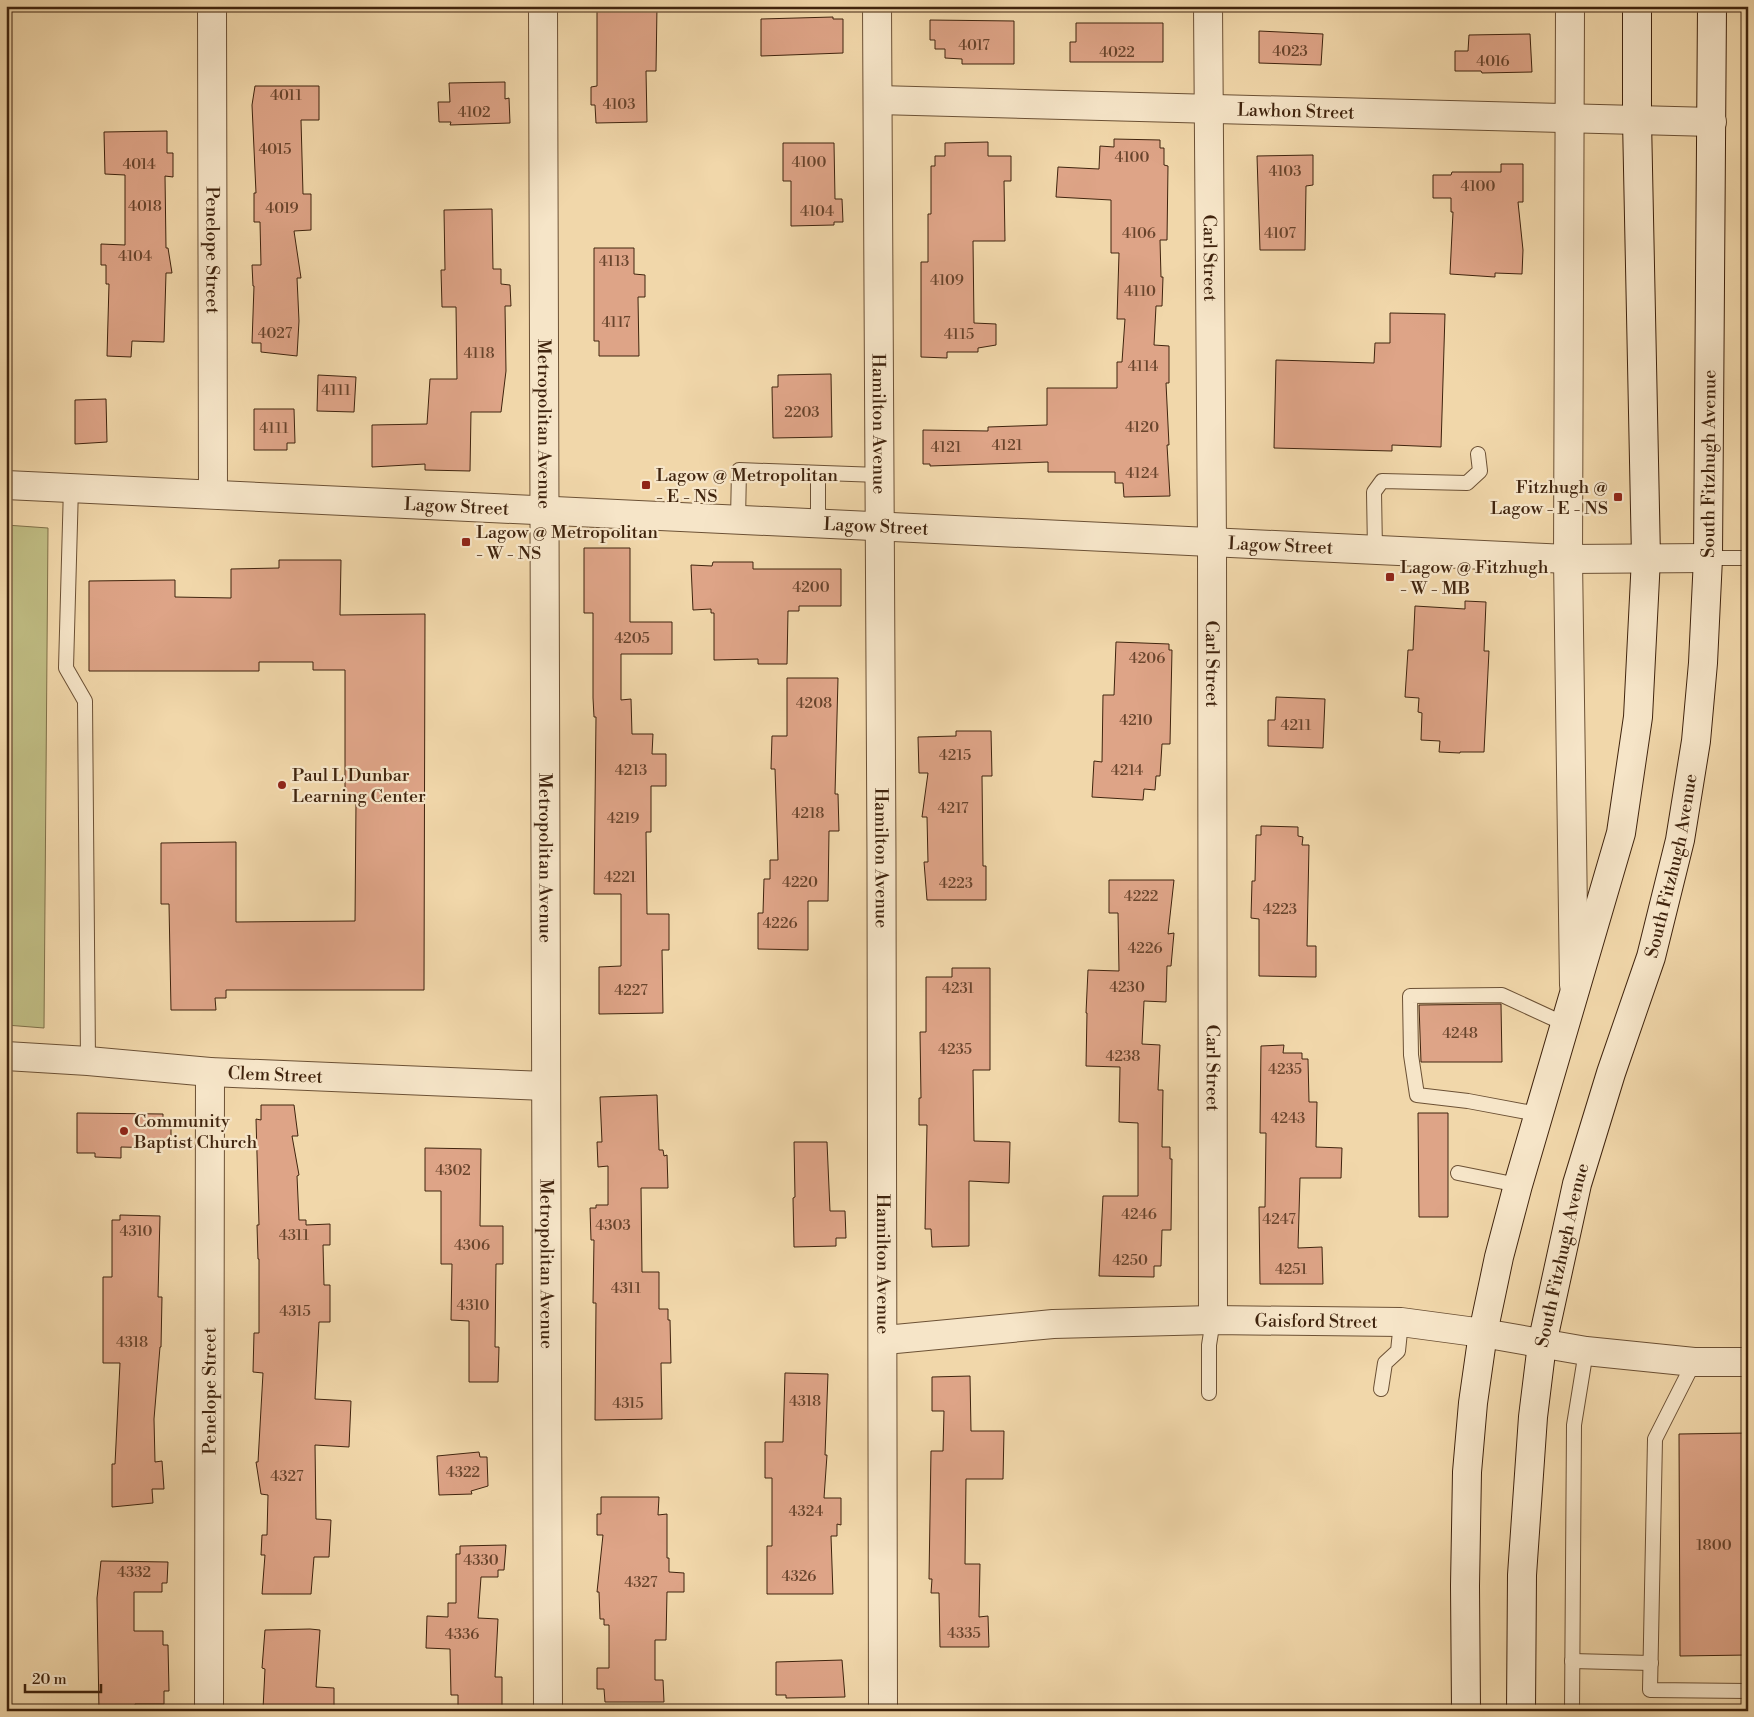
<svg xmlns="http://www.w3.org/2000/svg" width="1754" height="1717" font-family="'Libre Bodoni',serif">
<rect width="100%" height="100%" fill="#f1d7aa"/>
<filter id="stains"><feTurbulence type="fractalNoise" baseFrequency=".004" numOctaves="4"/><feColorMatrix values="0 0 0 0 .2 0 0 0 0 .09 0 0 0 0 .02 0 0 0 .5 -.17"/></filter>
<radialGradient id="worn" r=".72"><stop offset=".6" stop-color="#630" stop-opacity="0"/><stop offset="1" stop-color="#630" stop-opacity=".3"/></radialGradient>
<polygon fill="#c0bd84" stroke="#807049" points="6,525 48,528 44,1028 6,1025"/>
<g fill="#dea487" stroke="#40240e">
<polygon points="597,6 657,6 656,71 646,71 647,122 596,123 595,105 591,105 591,87 597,86"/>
<polygon points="833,17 833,19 843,19 843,53 761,56 761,19"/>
<polygon points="930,20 1014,21 1014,64 962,64 962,59 945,58 945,49 935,49 935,40 930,40"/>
<polygon points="1076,23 1163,23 1163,62 1070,62 1070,42 1076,42"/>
<polygon points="1259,31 1323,34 1321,65 1259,63"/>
<polygon points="1530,34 1532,72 1482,73 1481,71 1455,71 1455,51 1468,51 1469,35"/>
<polygon points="505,82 505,99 509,98 510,123 450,125 451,122 439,122 438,102 450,102 449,83"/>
<polygon points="255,86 319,86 319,120 301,120 303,194 311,194 311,230 294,231 301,278 297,278 299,321 297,356 261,352 261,343 252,343 254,286 253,286 252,265 261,265 260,222 254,222 254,193 256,193 252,105"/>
<polygon points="167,131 167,153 173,153 173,177 165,176 166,248 168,248 172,273 166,273 164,342 132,341 131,357 107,356 109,284 106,284 106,265 101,265 101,244 125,245 125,175 105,174 104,132"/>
<polygon points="1114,139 1160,140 1160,148 1164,148 1164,165 1168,166 1167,240 1160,240 1161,277 1163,277 1162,306 1156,306 1154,345 1169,346 1169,383 1166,383 1169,445 1167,445 1170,496 1124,497 1123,483 1115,483 1115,472 1048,472 1048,462 930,466 930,464 923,464 923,430 988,431 988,427 1047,425 1047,388 1117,388 1117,362 1122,362 1125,319 1117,319 1119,253 1111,253 1111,200 1056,197 1058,167 1099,169 1100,146 1114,147"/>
<polygon points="988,142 988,156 1011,156 1011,181 1004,181 1005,241 973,241 974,323 996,324 996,345 978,348 978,352 947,352 947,358 921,357 921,262 928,262 928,214 931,214 931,166 935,166 935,156 945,156 945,143"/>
<polygon points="783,143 834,143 835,199 842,199 843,222 834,222 834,225 791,226 791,181 783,181"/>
<polygon points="1313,155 1313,185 1306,186 1305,250 1260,250 1257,156"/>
<polygon points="1501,164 1523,164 1523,202 1518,202 1523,250 1522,274 1495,273 1495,277 1450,274 1453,212 1451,212 1451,198 1433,198 1433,175 1451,175 1452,172 1501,172"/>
<polygon points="492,209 493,269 501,269 501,284 510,285 511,306 505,306 506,371 501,412 471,412 470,471 425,470 425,464 372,467 372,425 427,424 430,379 457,379 456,307 442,307 441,270 445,270 444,210"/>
<polygon points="594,248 634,248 634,274 645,275 645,297 638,297 639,356 599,356 599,341 594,341"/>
<polygon points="1390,313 1445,314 1441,447 1392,445 1392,451 1274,448 1276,360 1374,363 1375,343 1390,343"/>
<polygon points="831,374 832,437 773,438 772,387 778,387 778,375"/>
<polygon points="318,375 356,377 354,412 317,411"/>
<polygon points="106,399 107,442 75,444 75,400"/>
<polygon points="254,409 294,409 295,443 287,443 287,450 254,450"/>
<polygon points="584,548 630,548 630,622 672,622 672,654 621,654 621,700 631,699 632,734 653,734 652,754 666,754 666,786 651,786 651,832 646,832 647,914 669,914 669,950 662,950 663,1013 599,1014 599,967 621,966 621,894 594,894 596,717 594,717 593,698 593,613 584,613"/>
<polygon points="279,560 341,560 340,615 425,614 424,990 226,990 226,998 215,998 216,1010 171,1010 169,904 161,904 161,843 236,842 236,922 355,921 356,802 345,802 345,670 313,670 313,662 259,662 259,671 89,671 89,581 175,580 175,597 231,598 231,569 279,568"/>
<polygon points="713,562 753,562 753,569 841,569 841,606 799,606 799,611 788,611 787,664 758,664 758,659 714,660 714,613 711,613 711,609 693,610 691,565 712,566"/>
<polygon points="1465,601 1486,602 1484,651 1489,651 1484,752 1460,752 1460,753 1439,752 1440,741 1421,740 1422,713 1418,712 1419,698 1405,697 1408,650 1413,650 1415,606 1465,609"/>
<polygon points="1116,642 1169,644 1169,650 1172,650 1170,744 1162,744 1160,776 1156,776 1155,790 1144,789 1143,800 1092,797 1094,761 1102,762 1103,695 1114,695"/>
<polygon points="787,678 838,678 835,794 838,794 839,831 829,831 828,901 808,901 808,950 758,949 758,913 763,913 764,879 770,879 770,860 778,860 775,769 771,769 772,736 787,736"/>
<polygon points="1276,697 1325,699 1323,748 1268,746 1268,720 1275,720"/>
<polygon points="956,731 991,731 992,776 982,776 983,866 986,866 986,900 927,900 924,862 928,862 927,817 922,817 928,773 919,773 918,737 956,736"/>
<polygon points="1261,826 1298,827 1298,836 1303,837 1302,845 1309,845 1307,946 1316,946 1316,977 1259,976 1259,919 1251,918 1252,881 1255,881 1256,835 1261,835"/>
<polygon points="1109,880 1174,880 1168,934 1174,933 1171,966 1167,966 1166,1002 1144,1001 1142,1044 1160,1045 1158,1090 1163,1090 1162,1147 1170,1147 1170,1159 1172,1159 1171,1230 1162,1230 1161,1266 1154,1266 1154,1277 1099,1276 1103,1196 1138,1196 1138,1123 1119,1122 1120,1067 1086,1066 1087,1013 1086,1013 1088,970 1119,971 1118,913 1109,913"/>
<polygon points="952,968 990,968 990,1070 973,1070 974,1141 1010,1142 1009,1183 969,1181 969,1246 932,1247 931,1229 925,1229 927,1125 919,1125 919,1098 921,1098 920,1032 926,1032 926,977 952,977"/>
<polygon points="1501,1004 1502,1062 1421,1062 1419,1005"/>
<polygon points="1284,1045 1283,1053 1302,1053 1302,1059 1308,1059 1309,1102 1317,1102 1316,1147 1342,1148 1341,1178 1300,1178 1298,1248 1322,1247 1323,1284 1260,1284 1259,1207 1265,1207 1266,1133 1260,1133 1261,1046"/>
<polygon points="657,1095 659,1150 663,1150 664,1156 667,1155 668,1188 641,1188 642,1272 659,1272 659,1309 668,1309 668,1320 670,1320 671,1363 661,1363 662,1419 595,1420 596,1303 593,1303 594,1240 591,1240 590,1208 596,1208 596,1205 608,1205 608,1166 598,1167 597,1142 602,1142 600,1097"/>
<polygon points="261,1105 294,1105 298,1136 292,1136 299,1175 297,1176 299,1220 306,1220 306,1225 330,1224 330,1245 323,1245 324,1285 330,1285 330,1322 319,1322 315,1399 351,1401 349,1447 315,1445 316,1519 331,1520 329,1557 314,1557 311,1594 262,1594 265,1555 261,1555 262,1535 267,1535 268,1495 261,1494 256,1462 258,1462 263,1373 253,1372 254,1333 259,1333 259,1259 258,1259 257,1225 259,1225 256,1119 261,1120"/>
<polygon points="77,1113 163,1114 163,1120 171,1120 171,1141 163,1141 163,1148 121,1147 121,1158 95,1157 95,1153 77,1153"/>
<polygon points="1418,1113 1448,1113 1448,1217 1419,1217"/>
<polygon points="794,1142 827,1142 830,1211 845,1211 846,1238 836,1238 836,1246 794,1247 793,1198 795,1197"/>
<polygon points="425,1148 481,1149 480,1226 503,1226 503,1264 496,1264 495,1347 499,1347 498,1382 469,1382 469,1321 451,1320 452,1264 441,1264 441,1191 425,1191"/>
<polygon points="120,1215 160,1216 158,1297 162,1297 161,1347 160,1347 154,1419 155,1462 162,1461 164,1489 152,1489 153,1503 112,1507 112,1464 115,1464 120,1363 103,1363 103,1277 112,1277 112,1220 120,1220"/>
<polygon points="785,1373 828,1374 825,1455 827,1455 824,1498 841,1498 841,1525 837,1524 837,1536 831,1536 833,1594 767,1594 767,1546 772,1546 772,1478 765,1478 765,1442 783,1442"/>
<polygon points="970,1376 971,1431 1004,1431 1003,1479 966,1479 965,1564 980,1564 979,1617 988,1616 989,1647 940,1647 939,1593 931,1593 932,1579 929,1579 931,1451 943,1451 944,1411 932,1411 932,1377"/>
<polygon points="1748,1433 1748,1655 1680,1656 1679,1434"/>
<polygon points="479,1452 480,1457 487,1457 488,1486 471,1491 472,1494 439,1495 437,1456"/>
<polygon points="601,1497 659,1497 658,1515 667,1514 667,1558 669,1558 669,1572 684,1573 684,1592 667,1592 666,1640 655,1640 655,1680 663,1680 664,1702 605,1702 604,1689 597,1689 597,1668 609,1668 609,1625 604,1625 604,1619 600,1619 599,1592 597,1592 603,1535 597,1535 597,1514 601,1514"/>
<polygon points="506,1545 504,1570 498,1570 498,1577 481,1577 478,1618 498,1619 495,1677 502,1677 502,1711 468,1711 468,1707 458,1707 458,1695 451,1695 450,1649 426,1648 427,1616 448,1617 448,1603 456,1603 456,1554 460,1554 460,1546"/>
<polygon points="101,1561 168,1562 167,1583 162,1583 162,1592 134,1592 134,1631 163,1631 163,1645 168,1645 169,1691 164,1691 164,1704 135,1704 135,1711 99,1711 97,1598"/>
<polygon points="310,1629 320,1630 316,1687 334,1688 334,1711 268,1711 268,1709 263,1709 265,1669 262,1668 265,1630"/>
<polygon points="842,1660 845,1697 786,1698 786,1695 776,1695 776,1662"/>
</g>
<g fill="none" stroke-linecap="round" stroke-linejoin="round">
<defs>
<g id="service">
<polyline points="71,487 66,668 85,701 88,1061"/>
<polyline points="738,520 739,470 879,475"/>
<polyline points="818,524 818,473"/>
<polyline points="1375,550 1374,492 1382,481 1467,483 1480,471 1478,454"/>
<polyline points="1708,558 1748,558"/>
<polyline points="1538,1114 1468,1101 1417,1095 1411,1055 1410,996 1502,995 1565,1024"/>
<polyline points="1458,1173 1518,1185"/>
<polyline points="1694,1362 1655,1439 1650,1690 1748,1691"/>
<polyline points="1381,1389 1385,1363 1398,1351 1401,1322"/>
<polyline points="1209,1393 1209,1345 1213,1320"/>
<polyline points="1572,1661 1651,1663"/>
<polyline points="1572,1711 1574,1425 1586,1351"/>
</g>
<g id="minor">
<path id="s1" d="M212,6L213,494"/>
<path id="s2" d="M543,6L548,1711"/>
<path id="s3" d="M877,6C879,574 885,1143 883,1711"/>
<path id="s4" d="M1208,6L1212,543L1213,1320"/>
<polyline points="1570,6 1568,559 1574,985"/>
<path id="s5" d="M878,100L1712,122"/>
<path id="s6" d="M6,1056L88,1061L210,1072L546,1086"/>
<path id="s7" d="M885,1340L1053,1324L1213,1320L1401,1322L1483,1333L1586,1351L1694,1362H1748"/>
<path id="s8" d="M209,1711L210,1072"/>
</g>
<g id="tertiary">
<path id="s9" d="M6,485L1568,559L1708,558"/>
</g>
<g id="secondary">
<polyline points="1466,1711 1465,1586 1467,1472 1473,1403 1483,1333 1499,1257 1518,1185 1621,833 1638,717 1646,558 1637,120 1637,6"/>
<path id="s10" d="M1521,1711L1522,1575L1533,1417L1542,1344L1577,1184L1611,1073L1651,957L1680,840L1696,741L1703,663L1708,558L1712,6"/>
</g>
</defs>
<use href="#service" stroke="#6c5135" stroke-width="16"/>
<use href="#minor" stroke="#6c5135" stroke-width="30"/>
<use href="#tertiary" stroke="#6c5135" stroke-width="30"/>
<use href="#secondary" stroke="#40240e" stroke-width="30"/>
<use href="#service" stroke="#f6e5c8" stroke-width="14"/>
<use href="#minor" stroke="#f6e5c8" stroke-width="28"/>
<use href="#tertiary" stroke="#f6e5c8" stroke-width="28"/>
<use href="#secondary" stroke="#f6e5c8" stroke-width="28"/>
</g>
<g fill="#8f2418" stroke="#f6e5c8" stroke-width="2">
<rect x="641" y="480" width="10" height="10" rx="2.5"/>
<rect x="1613" y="492" width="10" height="10" rx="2.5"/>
<rect x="461" y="537" width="10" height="10" rx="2.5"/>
<rect x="1385" y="572" width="10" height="10" rx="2.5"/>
<circle cx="282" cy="785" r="5"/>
<circle cx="124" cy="1131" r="5"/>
</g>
<g text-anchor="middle" stroke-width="4.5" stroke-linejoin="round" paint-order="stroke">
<g font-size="15" fill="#68442c">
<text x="974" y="50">4017</text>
<text x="1290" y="56">4023</text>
<text x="1117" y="57">4022</text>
<text x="1493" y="66">4016</text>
<text x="286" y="100">4011</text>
<text x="619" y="109">4103</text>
<text x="474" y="117">4102</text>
<text x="275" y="154">4015</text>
<text x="1132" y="162">4100</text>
<text x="809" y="167">4100</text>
<text x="139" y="169">4014</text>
<text x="1285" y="176">4103</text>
<text x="1478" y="191">4100</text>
<text x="145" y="211">4018</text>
<text x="282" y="213">4019</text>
<text x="817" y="216">4104</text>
<text x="1139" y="238">4106</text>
<text x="1280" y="238">4107</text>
<text x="135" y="261">4104</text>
<text x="614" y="266">4113</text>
<text x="947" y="285">4109</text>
<text x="1140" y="296">4110</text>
<text x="616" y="327">4117</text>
<text x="275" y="338">4027</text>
<text x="959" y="339">4115</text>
<text x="479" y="358">4118</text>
<text x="1143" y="371">4114</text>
<text x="336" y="395">4111</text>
<text x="802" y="417">2203</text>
<text x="1142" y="432">4120</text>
<text x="274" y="433">4111</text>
<text x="1007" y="450">4121</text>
<text x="946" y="452">4121</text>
<text x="1142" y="478">4124</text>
<text x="811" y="592">4200</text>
<text x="632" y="643">4205</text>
<text x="1147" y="663">4206</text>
<text x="814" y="708">4208</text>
<text x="1136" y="725">4210</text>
<text x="1296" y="730">4211</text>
<text x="955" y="760">4215</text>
<text x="631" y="775">4213</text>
<text x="1127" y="775">4214</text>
<text x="953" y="813">4217</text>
<text x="808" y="818">4218</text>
<text x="623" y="823">4219</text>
<text x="620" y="882">4221</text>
<text x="800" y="887">4220</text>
<text x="956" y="888">4223</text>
<text x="1141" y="901">4222</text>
<text x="1280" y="914">4223</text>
<text x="780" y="928">4226</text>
<text x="1145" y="953">4226</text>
<text x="1127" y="992">4230</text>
<text x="958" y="993">4231</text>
<text x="631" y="995">4227</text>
<text x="1460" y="1038">4248</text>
<text x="955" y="1054">4235</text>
<text x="1123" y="1061">4238</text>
<text x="1285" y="1074">4235</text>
<text x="1288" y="1123">4243</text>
<text x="453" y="1175">4302</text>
<text x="1139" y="1219">4246</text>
<text x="1279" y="1224">4247</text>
<text x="613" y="1230">4303</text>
<text x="136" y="1236">4310</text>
<text x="294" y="1240">4311</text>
<text x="472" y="1250">4306</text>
<text x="1130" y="1265">4250</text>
<text x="1291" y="1274">4251</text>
<text x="626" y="1293">4311</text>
<text x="473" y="1310">4310</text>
<text x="295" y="1316">4315</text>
<text x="132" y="1347">4318</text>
<text x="805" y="1406">4318</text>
<text x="628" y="1408">4315</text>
<text x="463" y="1477">4322</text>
<text x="287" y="1481">4327</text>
<text x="806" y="1516">4324</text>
<text x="1714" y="1550">1800</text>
<text x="481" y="1565">4330</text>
<text x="134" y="1577">4332</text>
<text x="799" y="1581">4326</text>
<text x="641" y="1587">4327</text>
<text x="964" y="1638">4335</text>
<text x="462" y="1639">4336</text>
</g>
<g font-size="18" fill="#40240e" stroke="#f6e5c8">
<text dy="6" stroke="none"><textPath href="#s5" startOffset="418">Lawhon Street</textPath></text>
<text dy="6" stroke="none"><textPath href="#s1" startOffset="244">Penelope Street</textPath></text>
<text dy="6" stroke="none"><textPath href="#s4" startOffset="252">Carl Street</textPath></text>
<text dy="6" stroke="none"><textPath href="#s2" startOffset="418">Metropolitan Avenue</textPath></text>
<text dy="6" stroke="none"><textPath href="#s3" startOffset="418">Hamilton Avenue</textPath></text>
<text dy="6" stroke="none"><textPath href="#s10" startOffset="1269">South Fitzhugh Avenue</textPath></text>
<text dy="6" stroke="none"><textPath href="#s9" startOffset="451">Lagow Street</textPath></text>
<text dy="6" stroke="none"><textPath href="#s9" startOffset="871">Lagow Street</textPath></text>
<text dy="6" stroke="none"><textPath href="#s9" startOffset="1276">Lagow Street</textPath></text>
<text dy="6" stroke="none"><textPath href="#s4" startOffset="658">Carl Street</textPath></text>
<text dy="6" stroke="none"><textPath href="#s2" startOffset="852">Metropolitan Avenue</textPath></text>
<text dy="6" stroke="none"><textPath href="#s3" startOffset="852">Hamilton Avenue</textPath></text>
<text dy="6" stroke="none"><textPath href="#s10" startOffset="864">South Fitzhugh Avenue</textPath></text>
<text dy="6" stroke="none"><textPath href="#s4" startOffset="1062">Carl Street</textPath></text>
<text dy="6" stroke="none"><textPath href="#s6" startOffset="270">Clem Street</textPath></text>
<text dy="6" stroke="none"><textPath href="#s10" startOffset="459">South Fitzhugh Avenue</textPath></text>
<text dy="6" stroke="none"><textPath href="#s2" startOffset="1258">Metropolitan Avenue</textPath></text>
<text dy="6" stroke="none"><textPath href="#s3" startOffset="1258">Hamilton Avenue</textPath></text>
<text dy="6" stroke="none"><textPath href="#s7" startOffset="432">Gaisford Street</textPath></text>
<text dy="6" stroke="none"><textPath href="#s8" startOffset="320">Penelope Street</textPath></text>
</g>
<g font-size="18" fill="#40240e" stroke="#f6e5c8" text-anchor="start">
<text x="656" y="481">Lagow @ Metropolitan<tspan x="656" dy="21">- E - NS</tspan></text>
<text x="1608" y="493" text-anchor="end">Fitzhugh @<tspan x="1608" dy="21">Lagow - E - NS</tspan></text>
<text x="476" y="538">Lagow @ Metropolitan<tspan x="476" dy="21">- W - NS</tspan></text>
<text x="1400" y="573">Lagow @ Fitzhugh<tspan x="1400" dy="21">- W - MB</tspan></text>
<text x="292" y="781">Paul L Dunbar<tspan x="292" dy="21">Learning Center</tspan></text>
<text x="134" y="1127">Community<tspan x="134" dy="21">Baptist Church</tspan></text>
</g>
</g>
<rect width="1754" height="1717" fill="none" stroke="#f1d7aa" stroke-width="25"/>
<rect x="8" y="8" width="1739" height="1702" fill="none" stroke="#40240e" stroke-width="2.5"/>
<rect x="12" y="12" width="1729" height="1692" fill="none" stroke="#40240e"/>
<path d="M25 1684v8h76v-8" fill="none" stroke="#40240e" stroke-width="2.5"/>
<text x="32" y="1684" font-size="15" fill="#40240e" stroke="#f6e5c8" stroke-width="4" paint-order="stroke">20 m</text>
<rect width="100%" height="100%" filter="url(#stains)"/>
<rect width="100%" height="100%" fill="url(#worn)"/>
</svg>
